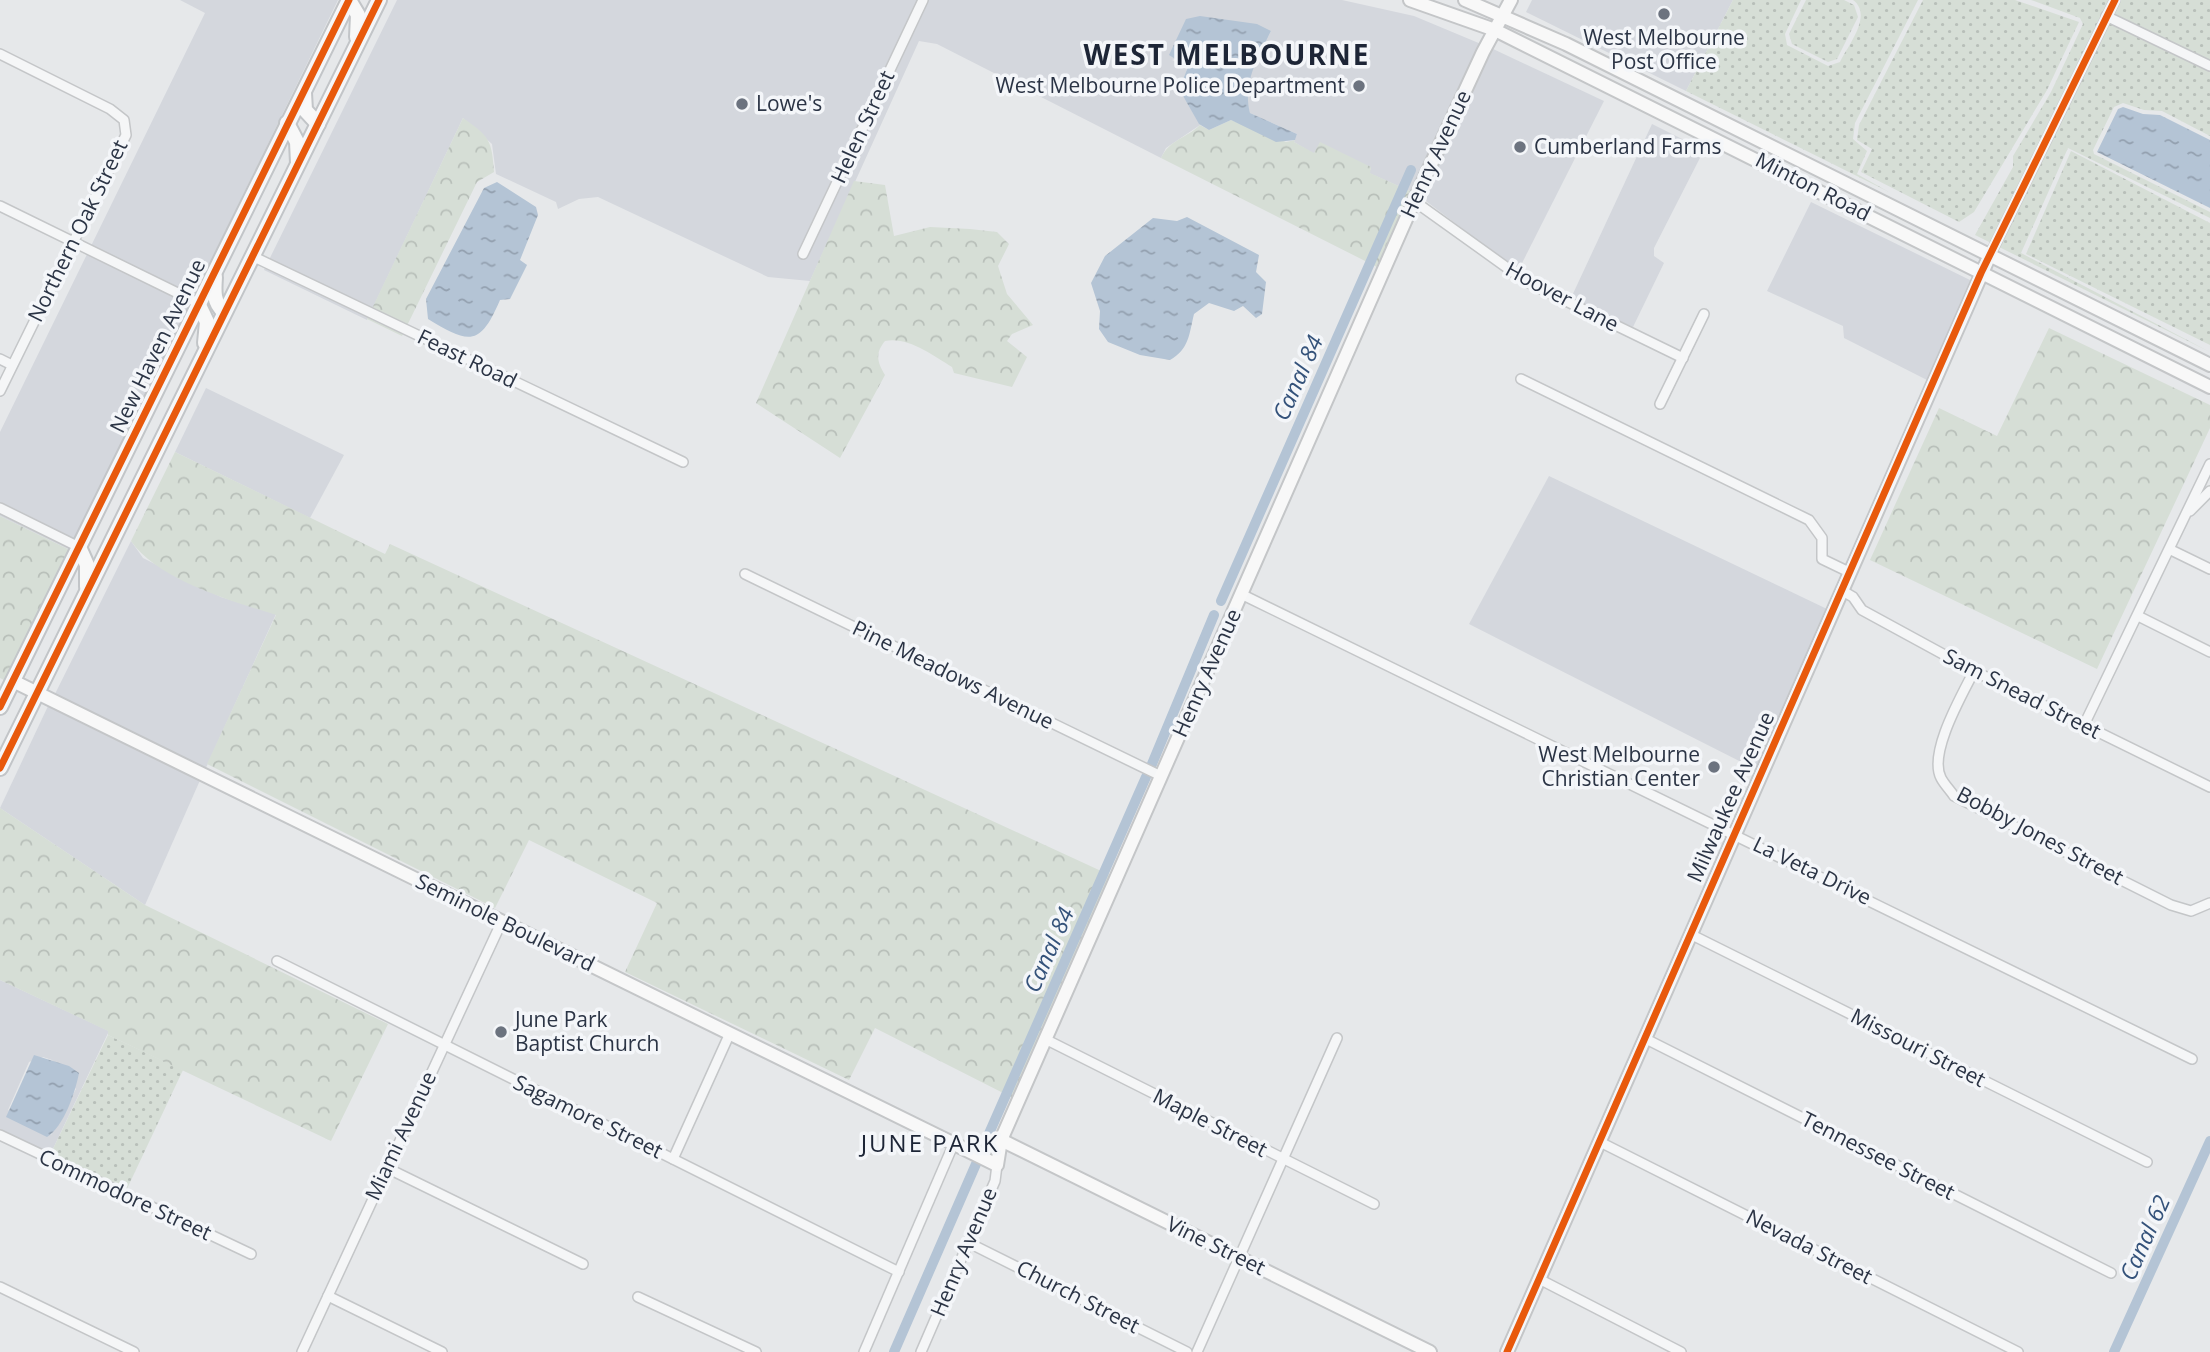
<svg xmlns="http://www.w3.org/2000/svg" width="2210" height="1352" font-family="'Open Sans',sans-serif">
<defs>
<pattern id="grass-dots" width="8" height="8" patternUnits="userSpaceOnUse" patternTransform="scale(1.75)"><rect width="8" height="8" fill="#d6ded6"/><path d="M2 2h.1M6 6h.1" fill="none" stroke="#b8bfb9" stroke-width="1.8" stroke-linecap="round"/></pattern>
<pattern id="forest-crowns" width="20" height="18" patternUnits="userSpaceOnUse" patternTransform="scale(1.75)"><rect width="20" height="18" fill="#d6ded6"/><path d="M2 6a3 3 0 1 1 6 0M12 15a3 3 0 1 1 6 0" fill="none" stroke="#b8bfb9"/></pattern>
<pattern id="water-ripples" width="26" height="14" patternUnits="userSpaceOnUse" patternTransform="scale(1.75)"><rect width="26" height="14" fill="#b4c4d5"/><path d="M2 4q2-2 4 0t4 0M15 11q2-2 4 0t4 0" fill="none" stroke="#93a0af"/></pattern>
</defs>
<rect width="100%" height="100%" fill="#e6e8ea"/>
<g fill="#d4d7dd" fill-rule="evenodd">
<polygon points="180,0 338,0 70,550 0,516 0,432 205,13"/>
<polygon points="397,0 1342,0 1414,16 1481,44 1412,192 1369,173 1371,168 1320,143 1314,154 1294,142 1297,134 1250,113 1246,98 1250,74 1271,31 1172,60 1188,67 1179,89 1200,125 1166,148 1161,158 937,44 919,41 810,281 768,277 598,197 579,199 558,209 556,202 496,174 492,144 463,118 367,320 264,270"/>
<polygon points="1532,0 1733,0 1686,91 1526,12"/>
<polygon points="1491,48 1604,101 1518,271 1422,198"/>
<polygon points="1652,124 1704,150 1654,248 1654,256 1664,263 1633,327 1571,298"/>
<polygon points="1811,202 1972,281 1927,380 1844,338 1843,326 1767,291"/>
<polygon points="206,388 344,455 310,518 175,452"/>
<polygon points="1549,476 1827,609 1757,770 1469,624"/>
<polygon points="131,541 143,558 221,597 276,614 205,770 54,696"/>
<polygon points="49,704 201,778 145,905 0,808"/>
<path d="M0,980L109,1031L50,1155L0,1130ZM43,1057L52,1060L76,1089L51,1135L8,1110L29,1062Z"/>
</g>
<g fill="url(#grass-dots)">
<path d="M1733,0H1801L1785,34L1787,45L1828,66L1840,62C1849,44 1873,15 1853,0H1918L1855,123L1853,139L1867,151L1857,174L1889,192L1686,91Z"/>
<polygon points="1806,0 1844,0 1854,5 1858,17 1837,59 1828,62 1792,44 1789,34"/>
<polygon points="1923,0 2015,0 2079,22 2047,90 1974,212 1959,222 1861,172 1872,149 1857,140 1859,125"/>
<polygon points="2031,0 2210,0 2210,136 2162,111 2144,110 2123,103 2114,107 2093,150 2094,154 2210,212 2210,218 2068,148 2021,253 2210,352 1975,235 2013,167 2013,156 2051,92 2083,24 2080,18"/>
<polygon points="2071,151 2210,223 2210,345 2026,254"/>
<polygon points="108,1035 183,1070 125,1193 50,1155"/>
</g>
<g fill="url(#forest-crowns)">
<path d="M463,118C489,136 492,140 494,172L477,182L402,336L367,319Z"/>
<path d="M1231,120L1286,142L1295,140L1294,142L1314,153L1320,142L1371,167L1370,173L1412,192L1379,268L1161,158C1170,139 1187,138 1200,125L1209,130Z"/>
<path d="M854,181L885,185L894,236L930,227L970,229L997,232L1009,244L998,266L1007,294L1033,325L1012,334L1007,341L1027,357L1012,387L954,373L952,367C933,355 907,336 885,341C875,353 877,362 885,375L840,458L756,403Z"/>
<polygon points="2049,328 2210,405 2210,428 2097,669 1870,560 1939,408 1997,436"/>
<path d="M175,452L385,554L390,544L1112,876L1013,1098L875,1028L849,1080L625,972L657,903L529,840L495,908L207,764L276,615C232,601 158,580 131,541Z"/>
<polygon points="0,516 70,550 6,681 0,678"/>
<polygon points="0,808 145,905 388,1024 331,1141 108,1035 108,1031 0,980"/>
</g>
<g fill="url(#water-ripples)">
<path d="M1200,16L1257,24L1271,31C1258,58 1242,83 1250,113L1297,134L1295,140L1276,142L1231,120L1209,130L1199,124L1179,89L1188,67L1169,55L1186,19Z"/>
<polygon points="2123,107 2143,114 2160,115 2210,140 2210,208 2097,152 2118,109"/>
<path d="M497,182L536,207L538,215L520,260L527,265L510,299L500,300C480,347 469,344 428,319L426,299L484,188Z"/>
<path d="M1187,217L1259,255L1256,272L1266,282L1262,314L1256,318L1243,306L1234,311L1209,303L1194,314C1189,335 1189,349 1170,360L1140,355L1108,342L1099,329L1100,311L1091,283L1105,256L1153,218L1177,221Z"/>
<path d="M34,1055L69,1066L79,1073C75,1093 64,1126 47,1137L6,1117Z"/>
</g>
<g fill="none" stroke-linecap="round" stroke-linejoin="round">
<g stroke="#b4c4d5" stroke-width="10">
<polyline points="1221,601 1411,170"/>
<polyline points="1152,764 1214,615"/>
<polyline points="987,1138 1146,777"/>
<polyline points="894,1352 976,1164"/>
<polyline points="2114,1352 2210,1141"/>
</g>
<defs>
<g id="street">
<polyline points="2106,16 2210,66"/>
<polyline points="0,54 110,109 124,120 126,135 0,391"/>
<polyline points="1414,201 1527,282 1683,358"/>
<polyline points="0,206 198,303"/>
<polyline points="803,254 923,0"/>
<polyline points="252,256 683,462"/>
<polyline points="1989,257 2115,0"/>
<polyline points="0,359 12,365"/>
<polyline points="1521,379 1809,520 1822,538 1822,559 1849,572"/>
<polyline points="1660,404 1704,314"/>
<polyline points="0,508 79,547"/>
<polyline points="2190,511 2210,491"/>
<polyline points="2171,550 2210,569"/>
<polyline points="745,574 1161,776"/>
<polyline points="1841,590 1853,597 1862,610 1974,671 2210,787"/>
<polyline points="1241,594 2192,1059"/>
<polyline points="2138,616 2210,652"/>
<path d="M1974,671C1962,695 1928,753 1941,778C1944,784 1950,790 1954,796L2171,905L2191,911L2210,903"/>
<polyline points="2084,725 2210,464"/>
<polyline points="1690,934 2147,1162"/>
<polyline points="277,961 899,1272"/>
<polyline points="1646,1039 2111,1273"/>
<polyline points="1047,1040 1374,1204"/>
<polyline points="0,1135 251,1254"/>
<polyline points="1600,1142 2018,1352"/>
<polyline points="673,1159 730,1033"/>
<polyline points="387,1168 583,1264"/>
<polyline points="969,1243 1187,1352"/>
<polyline points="1539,1279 1681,1352"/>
<polyline points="0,1287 134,1352"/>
<polyline points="328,1296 442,1352"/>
<polyline points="638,1297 756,1352"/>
<polyline points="302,1352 502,921"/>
<polyline points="864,1352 954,1143"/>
<polyline points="921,1352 995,1181 997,1165"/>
<polyline points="1197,1352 1337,1038"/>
</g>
<g id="secondary">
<polyline points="1410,0 1495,30 2210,387"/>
<polyline points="1465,0 1566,44 2210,365"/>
<polyline points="13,681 997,1165 1001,1140 1414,201 1483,52 1511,0"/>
<polyline points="1001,1140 1430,1352"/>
<polyline points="1507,1352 1989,257"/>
</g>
<g id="primary">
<polyline points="349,0 358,15 357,37"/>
<polyline points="304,93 305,110 318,124"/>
<polyline points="287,123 297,142 298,163"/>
<path d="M215,277C214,291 213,302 224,312"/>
<polyline points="198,303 207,322 205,343"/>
<polyline points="79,547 87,565 87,587"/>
<polyline points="0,707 349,0"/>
<polyline points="0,768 379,0"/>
</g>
</defs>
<use href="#street" stroke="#c4c6c8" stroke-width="12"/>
<use href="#secondary" stroke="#c4c6c8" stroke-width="16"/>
<use href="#primary" stroke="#c2c5c8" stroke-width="18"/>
<use href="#street" stroke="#f5f6f7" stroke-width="9"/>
<use href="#secondary" stroke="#f8f8f8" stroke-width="12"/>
<use href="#primary" stroke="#f8f8f8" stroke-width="14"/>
<defs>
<g id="cycleway">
<polyline points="0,707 349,0"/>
<polyline points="0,768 379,0"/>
<polyline points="1507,1352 1981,273 2115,0"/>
</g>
</defs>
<use href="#cycleway" stroke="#f4f6f9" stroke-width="11"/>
<use href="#cycleway" stroke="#e8590c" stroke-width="7"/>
</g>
<g fill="#6c737f" stroke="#f4f6f9" stroke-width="2.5">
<circle cx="1664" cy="14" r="7"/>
<circle cx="1359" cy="86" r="7"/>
<circle cx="742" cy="104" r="7"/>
<circle cx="1520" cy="147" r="7"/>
<circle cx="1714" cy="767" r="7"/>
<circle cx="501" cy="1032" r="7"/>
</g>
<g text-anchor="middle" stroke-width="7" stroke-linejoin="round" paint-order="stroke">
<g font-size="21" fill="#2b3445" stroke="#f4f6f9" text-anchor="start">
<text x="1664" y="45" text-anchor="middle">West Melbourne<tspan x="1664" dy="24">Post Office</tspan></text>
<text x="1345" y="93" text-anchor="end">West Melbourne Police Department</text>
<text x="756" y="111">Lowe's</text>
<text x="1534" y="154">Cumberland Farms</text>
<text x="1700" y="762" text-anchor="end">West Melbourne<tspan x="1700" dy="24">Christian Center</tspan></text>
<text x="515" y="1027">June Park<tspan x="515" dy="24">Baptist Church</tspan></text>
</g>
<g font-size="21" fill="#2b3445" stroke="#f4f6f9">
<text transform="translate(863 127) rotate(-65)" y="7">Helen Street</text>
<text transform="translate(1436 154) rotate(-65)" y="7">Henry Avenue</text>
<text transform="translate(1813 187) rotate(27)" y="7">Minton Road</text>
<text transform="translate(78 231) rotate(-64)" y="7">Northern Oak Street</text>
<text transform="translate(1562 297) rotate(28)" y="7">Hoover Lane</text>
<text transform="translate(158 346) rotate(-64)" y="7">New Haven Avenue</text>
<text transform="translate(467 359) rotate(26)" y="7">Feast Road</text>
<text transform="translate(1207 673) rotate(-66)" y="7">Henry Avenue</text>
<text transform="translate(953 675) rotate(26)" y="7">Pine Meadows Avenue</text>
<text transform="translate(2022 694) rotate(27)" y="7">Sam Snead Street</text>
<text transform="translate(1731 797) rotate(-66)" y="7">Milwaukee Avenue</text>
<text transform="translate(2040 836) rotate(28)" y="7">Bobby Jones Street</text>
<text transform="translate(1812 871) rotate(26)" y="7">La Veta Drive</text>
<text transform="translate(505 923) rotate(26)" y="7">Seminole Boulevard</text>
<text transform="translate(1918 1048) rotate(27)" y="7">Missouri Street</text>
<text transform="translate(588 1117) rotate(26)" y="7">Sagamore Street</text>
<text transform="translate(1210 1123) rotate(27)" y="7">Maple Street</text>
<text transform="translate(401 1136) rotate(-65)" y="7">Miami Avenue</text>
<text transform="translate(1878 1156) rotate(27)" y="7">Tennessee Street</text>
<text transform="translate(125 1195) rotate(25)" y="7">Commodore Street</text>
<text transform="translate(1216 1246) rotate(26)" y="7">Vine Street</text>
<text transform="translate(1809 1247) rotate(27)" y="7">Nevada Street</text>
<text transform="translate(964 1252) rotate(-67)" y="7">Henry Avenue</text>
<text transform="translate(1078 1297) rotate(27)" y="7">Church Street</text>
</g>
<g font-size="23" font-style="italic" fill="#34527a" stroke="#f4f6f9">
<text transform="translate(1298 378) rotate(-66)" y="8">Canal 84</text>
<text transform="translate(1049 950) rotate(-66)" y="8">Canal 84</text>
<text transform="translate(2145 1238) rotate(-66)" y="8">Canal 62</text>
</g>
<g font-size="24" letter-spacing="2" fill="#1d2536" stroke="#f4f6f9">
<text x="930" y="1152">JUNE PARK</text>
</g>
<g font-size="28" font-weight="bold" letter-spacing="2" fill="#1d2536" stroke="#f4f6f9">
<text x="1227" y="65">WEST MELBOURNE</text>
</g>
</g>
</svg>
